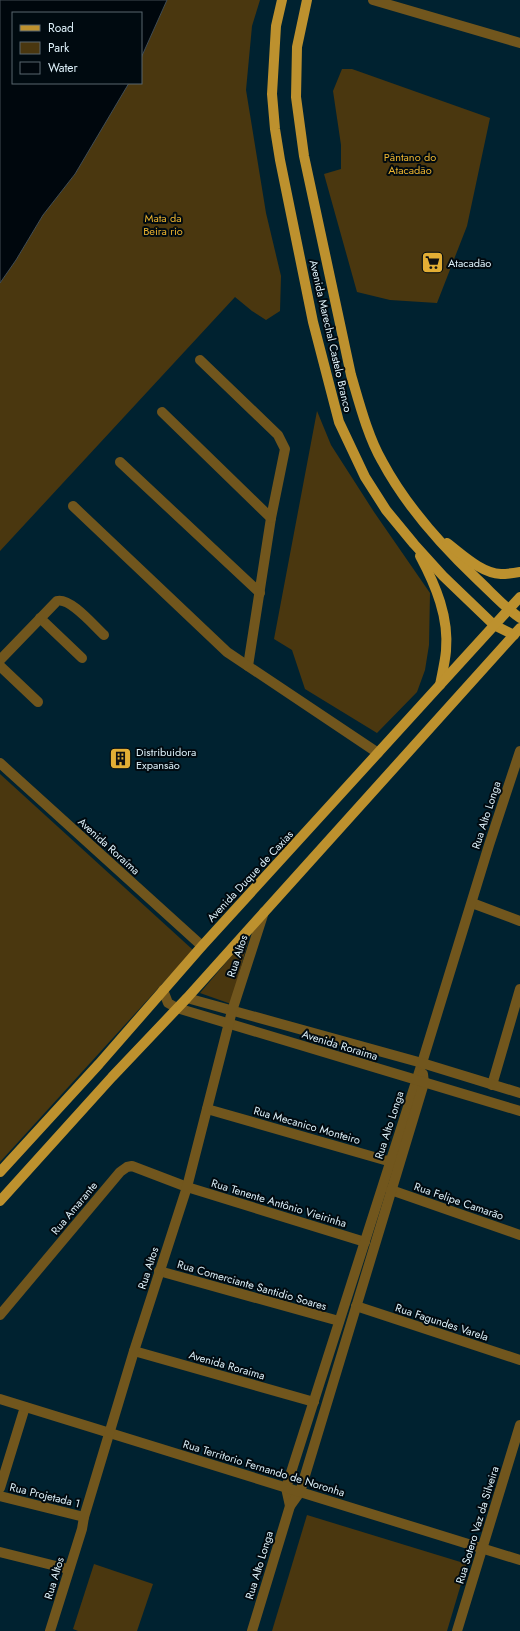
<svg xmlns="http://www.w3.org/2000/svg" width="520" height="1631" font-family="Jost,sans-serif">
<rect width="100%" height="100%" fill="#002230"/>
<g fill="#4a370f">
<polygon points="167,0 260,0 252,26 246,90 266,213 281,276 280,311 266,320 252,311 235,297 0,551 0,283 16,260 43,215 75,174 129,83 141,83 141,58"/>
<polygon points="342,69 352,69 490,118 467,226 437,303 390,300 357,292 324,174 341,169 341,145 333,91"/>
<polygon points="317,411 331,445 374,512 430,593 429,645 425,670 417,692 377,733 305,689 292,650 274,639"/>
<polygon points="0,774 193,950 0,1162"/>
<polygon points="250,934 231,1004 200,993"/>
<polygon points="307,1515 467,1564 447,1631 272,1631"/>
<polygon points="94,1564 153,1584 137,1631 78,1631 73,1629"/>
</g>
<polygon fill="#00070d" stroke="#424d54" points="0,0 167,0 141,58 141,13 13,13 13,83 129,83 75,174 43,215 16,260 0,283"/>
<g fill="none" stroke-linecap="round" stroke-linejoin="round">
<g stroke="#71561d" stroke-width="10">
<polyline points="373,0 520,43"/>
<polyline points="200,360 278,435 285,449 271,518 248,666"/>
<polyline points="162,412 271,518"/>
<polyline points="120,462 260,593"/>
<polyline points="73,506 227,652 378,753"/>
<polyline points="40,618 82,658"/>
<path d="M0,660L57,601C70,597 94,626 104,635"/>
<polyline points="0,666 38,702"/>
<polyline points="0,763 202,946"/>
<polyline points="472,903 520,921"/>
<polyline points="492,1085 520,989"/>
<polyline points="207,1109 395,1163"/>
<polyline points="391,1190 520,1235"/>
<polyline points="159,1271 339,1321"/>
<polyline points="356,1306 520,1360"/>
<polyline points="0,1315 120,1172 127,1167 132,1166 187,1187 365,1242"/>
<polyline points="134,1351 314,1402"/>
<polyline points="0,1488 25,1407"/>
<polyline points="0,1496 84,1517"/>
<polyline points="290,1506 286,1488 422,1063 489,845 520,751"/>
<polyline points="0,1552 68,1569"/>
<polyline points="252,1631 290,1506 300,1492 424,1083 423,1074"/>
</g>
<g stroke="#71561d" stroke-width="10">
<polyline points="163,990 168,1003 177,1008 520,1111"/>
<polyline points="187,998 422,1063 520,1093"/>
<polyline points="0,1399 520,1560"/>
<polyline points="50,1631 82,1529 84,1517 134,1351 187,1187 232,1011 264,912"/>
<polyline points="457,1631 520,1425"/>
</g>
<g stroke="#bd912e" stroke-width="10">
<polyline points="282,0 276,26 272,94 275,129 280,160 313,322 339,422 365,477 386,510 414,544 443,576 494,625 514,635"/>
<path d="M307,0L297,47L296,97L304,156L351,375C359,402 368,437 382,461C406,506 441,545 477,579C492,593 504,607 520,618"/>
<path d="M447,543C463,555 481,573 501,574C507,574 514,573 520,572"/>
<path d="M420,556C436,586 449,617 446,651C445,662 442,674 440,685"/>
<polyline points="0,1172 99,1064 202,946 520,597"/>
<polyline points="0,1201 112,1077 187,998 520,628"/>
</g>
</g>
<defs>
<symbol id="supermarket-square" viewBox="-11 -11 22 22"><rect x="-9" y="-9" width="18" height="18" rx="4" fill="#e3ae35" stroke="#000a10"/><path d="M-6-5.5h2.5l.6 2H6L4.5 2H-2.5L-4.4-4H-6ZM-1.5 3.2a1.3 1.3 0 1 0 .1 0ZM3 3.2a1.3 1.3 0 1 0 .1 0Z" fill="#111"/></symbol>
<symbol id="building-square" viewBox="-11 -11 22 22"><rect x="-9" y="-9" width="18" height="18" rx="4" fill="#e3ae35" stroke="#000a10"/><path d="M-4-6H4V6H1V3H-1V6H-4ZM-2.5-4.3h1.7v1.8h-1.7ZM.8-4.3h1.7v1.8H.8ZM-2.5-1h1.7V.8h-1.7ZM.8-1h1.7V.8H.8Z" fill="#111"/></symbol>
</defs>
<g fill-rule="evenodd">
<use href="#supermarket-square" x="420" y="250" width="25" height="25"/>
<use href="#building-square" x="108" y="746" width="25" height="25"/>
</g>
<g text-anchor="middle" stroke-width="4" stroke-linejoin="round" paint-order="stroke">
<g font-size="11" fill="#ecb430" stroke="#000a10">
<text x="410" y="161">Pântano do<tspan x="410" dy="13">Atacadão</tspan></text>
<text x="163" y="222">Mata da<tspan x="163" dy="13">Beira rio</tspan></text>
</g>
<g font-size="11" fill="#ddf1fa" stroke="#000a10" text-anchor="start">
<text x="448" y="267">Atacadão</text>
<text x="136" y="756">Distribuidora<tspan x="136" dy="13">Expansão</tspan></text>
</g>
<g font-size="11" fill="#ddf1fa" stroke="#000a10">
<text transform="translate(331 336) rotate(77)" y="4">Avenida Marechal Castelo Branco</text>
<text transform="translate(486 815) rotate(-72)" y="4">Rua Alto Longa</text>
<text transform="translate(109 846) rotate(42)" y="4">Avenida Roraíma</text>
<text transform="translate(250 876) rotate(-47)" y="4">Avenida Duque de Caxias</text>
<text transform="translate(237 956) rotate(-72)" y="4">Rua Altos</text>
<text transform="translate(340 1045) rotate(17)" y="4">Avenida Roraima</text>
<text transform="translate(307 1125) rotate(16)" y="4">Rua Mecanico Monteiro</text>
<text transform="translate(389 1125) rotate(-72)" y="4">Rua Alto Longa</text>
<text transform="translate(459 1201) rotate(19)" y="4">Rua Felipe Camarão</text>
<text transform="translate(279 1203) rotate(17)" y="4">Rua Tenente Antônio Vieirinha</text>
<text transform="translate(74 1208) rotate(-50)" y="4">Rua Amarante</text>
<text transform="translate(148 1268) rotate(-72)" y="4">Rua Altos</text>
<text transform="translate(252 1285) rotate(16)" y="4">Rua Comerciante Santidio Soares</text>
<text transform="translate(442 1322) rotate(18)" y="4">Rua Fagundes Varela</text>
<text transform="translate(227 1365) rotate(16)" y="4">Avenida Roraima</text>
<text transform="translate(264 1468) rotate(17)" y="4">Rua Territorio Fernando de Noronha</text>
<text transform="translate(45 1495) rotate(14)" y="4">Rua Projetada 1</text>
<text transform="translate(477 1525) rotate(-73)" y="4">Rua Sotero Vaz da Silveira</text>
<text transform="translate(259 1565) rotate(-73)" y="4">Rua Alto Longa</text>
<text transform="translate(54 1578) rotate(-73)" y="4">Rua Altos</text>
</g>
</g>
<rect x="12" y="12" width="130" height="72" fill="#000a10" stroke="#58666e"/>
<rect x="20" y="25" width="20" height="6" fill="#bd912e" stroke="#58666e"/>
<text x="48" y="32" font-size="12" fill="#ddf1fa">Road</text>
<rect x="20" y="42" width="20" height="12" fill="#4a370f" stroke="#58666e"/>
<text x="48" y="52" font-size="12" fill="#ddf1fa">Park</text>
<rect x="20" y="62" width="20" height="12" fill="#00070d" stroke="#58666e"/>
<text x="48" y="72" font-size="12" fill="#ddf1fa">Water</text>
</svg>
